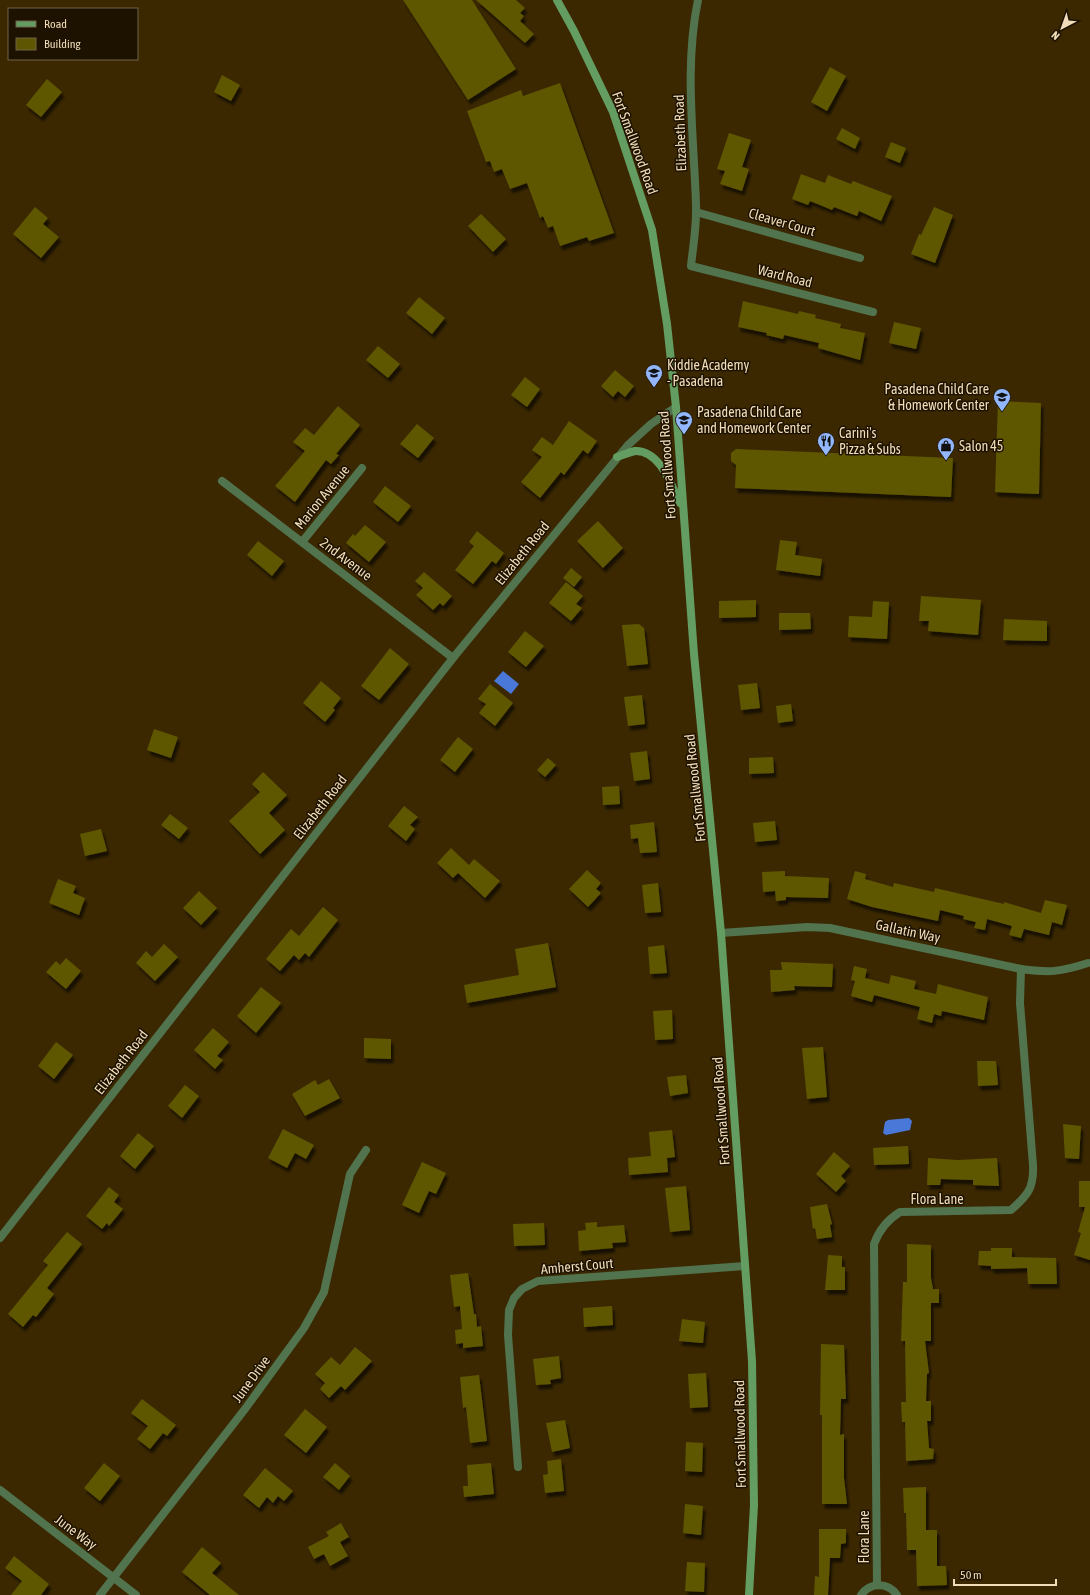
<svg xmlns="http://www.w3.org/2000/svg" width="1090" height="1595" font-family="'Asap Condensed',sans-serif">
<defs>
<filter id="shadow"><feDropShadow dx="2.5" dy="4.5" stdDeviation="1" flood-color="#0009"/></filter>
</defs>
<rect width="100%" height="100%" fill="#3b2800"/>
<g fill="#4978d9">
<polygon points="503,671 519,684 511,694 494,681"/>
<polygon points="909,1118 912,1121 910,1130 886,1135 883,1133 885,1122 888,1120"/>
</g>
<g fill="#5f5601" filter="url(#shadow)">
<polygon points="403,0 472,0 516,69 468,100"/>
<polygon points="476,0 516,0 525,8 520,13 524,16 520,21 534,34 525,43"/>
<polygon points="830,67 846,76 827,111 811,102"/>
<polygon points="222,75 240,85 231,101 214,92"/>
<polygon points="47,79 62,92 41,117 26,105"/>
<polygon points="560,83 614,233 589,241 587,237 560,246 553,226 548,228 543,216 540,218 527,183 510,189 502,169 494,172 490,161 486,162 467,111 521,90 523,96"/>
<polygon points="842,128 860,138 855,149 836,139"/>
<polygon points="729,133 751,140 742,167 749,169 742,191 720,184 725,171 717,169"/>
<polygon points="891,142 906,148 900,163 885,157"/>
<polygon points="801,174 825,183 828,175 851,184 853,181 892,196 881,221 859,211 857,216 834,207 832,210 810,201 808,205 792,199"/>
<polygon points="35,207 48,218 43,224 59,237 41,258 13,234"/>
<polygon points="934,207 953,215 935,263 911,254 919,234 921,235"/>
<polygon points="481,214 506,239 493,252 468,226"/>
<polygon points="419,297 445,318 432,334 406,313"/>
<polygon points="743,301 798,314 799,311 816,315 815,318 841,324 840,328 865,333 860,360 818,348 819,343 784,335 783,339 766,335 767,333 738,327"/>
<polygon points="894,322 921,328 916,349 889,343"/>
<polygon points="378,346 400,364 388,378 366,360"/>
<polygon points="615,370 634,386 625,397 618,391 613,397 601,386"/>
<polygon points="525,377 540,389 527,407 511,395"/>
<polygon points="998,401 1041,403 1039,494 995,492"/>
<polygon points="338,406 360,425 336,454 339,455 331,464 326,460 295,502 275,486 305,451 293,442 305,428 314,435"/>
<polygon points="569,421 597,441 588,454 583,450 564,475 561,472 540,498 521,482 542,457 532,450 542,437 553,445"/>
<polygon points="417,424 434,438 418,458 400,444"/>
<polygon points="736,449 953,458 951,497 735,488 736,465 731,461 731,453"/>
<polygon points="385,486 411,506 398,522 373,502"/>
<polygon points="598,521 623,548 603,568 577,541"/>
<polygon points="365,525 386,542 369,562 346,543 353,534 355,536"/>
<polygon points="477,531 504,553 496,564 492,561 473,584 455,570 474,546 469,542"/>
<polygon points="780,540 797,542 795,555 822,559 820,576 776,570"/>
<polygon points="258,541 284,561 272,576 247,555"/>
<polygon points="571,568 582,577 574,587 563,578"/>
<polygon points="424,572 452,596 443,606 440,603 433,610 416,595 423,588 415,581"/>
<polygon points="566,582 583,596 576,604 582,608 571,621 549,603"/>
<polygon points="921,596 981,600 978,635 928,631 929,621 919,621"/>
<polygon points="756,600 756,617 719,618 719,601"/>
<polygon points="873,601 889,602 887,639 848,637 849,616 872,617"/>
<polygon points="779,613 810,613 811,629 779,630"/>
<polygon points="1004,619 1047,621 1047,641 1003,640"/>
<polygon points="639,624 644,628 648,664 627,666 622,625"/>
<polygon points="525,631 544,646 526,667 508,652"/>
<polygon points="390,648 409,664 379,700 361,686"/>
<polygon points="321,681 341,698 333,708 335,710 325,722 303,703"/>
<polygon points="757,683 760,708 741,710 738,685"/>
<polygon points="490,684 513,703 495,726 479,713 486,704 478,699"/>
<polygon points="642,695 645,724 628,726 624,697"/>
<polygon points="791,704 793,721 778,723 776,706"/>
<polygon points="154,729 178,737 171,758 147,750"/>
<polygon points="458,737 473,749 455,772 440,760"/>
<polygon points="647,751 650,779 634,781 630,753"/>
<polygon points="773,757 774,773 749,774 749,758"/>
<polygon points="548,758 556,765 545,777 537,770"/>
<polygon points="263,772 287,795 269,813 285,830 260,854 229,821 260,792 252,784"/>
<polygon points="619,786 620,804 603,805 602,787"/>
<polygon points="404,806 418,817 410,825 415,829 406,841 388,826"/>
<polygon points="170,814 188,828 179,839 161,825"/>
<polygon points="775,821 777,840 755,842 753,823"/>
<polygon points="654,822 657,852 640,853 638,838 631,839 630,825"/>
<polygon points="101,829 107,851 85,856 80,834"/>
<polygon points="451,848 469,865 474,859 500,881 485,898 458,873 453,878 437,863"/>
<polygon points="587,870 601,883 596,889 601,893 588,907 569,889"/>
<polygon points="785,871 785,876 829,878 828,898 786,897 786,900 776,901 775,891 763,892 762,872"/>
<polygon points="855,871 866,874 865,879 893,887 894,883 934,892 935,888 1004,904 1004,902 1041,913 1045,900 1067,905 1062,925 1052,922 1049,935 1024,929 1021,938 1009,935 1012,926 987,919 985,930 974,928 976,922 963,919 964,916 940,910 938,921 872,907 847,899"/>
<polygon points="58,879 76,886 73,893 85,898 79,915 49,903"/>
<polygon points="658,883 661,912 645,913 642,885"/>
<polygon points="199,891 217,908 201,925 183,908"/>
<polygon points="323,907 338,920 309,957 305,953 299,960 294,955 280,971 266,959 291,929 299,936"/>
<polygon points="548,943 556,987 467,1003 464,985 519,975 515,949"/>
<polygon points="164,944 178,957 155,981 136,963 146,951 152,957"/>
<polygon points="664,945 667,973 650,974 648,947"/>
<polygon points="66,958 81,971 66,989 46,972 56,961 60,965"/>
<polygon points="781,962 833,964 832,987 794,986 795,990 771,992 770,970 782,970"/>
<polygon points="854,966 867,969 865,978 889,984 891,975 916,981 914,989 936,994 938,984 988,997 984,1020 942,1011 941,1016 934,1014 932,1023 917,1019 920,1007 874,995 872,1002 851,996 855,981 851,980"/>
<polygon points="261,987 281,1003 256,1033 237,1016"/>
<polygon points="672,1010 673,1039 655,1040 653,1011"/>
<polygon points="213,1028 229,1042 217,1056 223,1060 215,1069 194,1050"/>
<polygon points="364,1038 391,1039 391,1059 364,1058"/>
<polygon points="56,1042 73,1055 54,1079 38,1066"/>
<polygon points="823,1047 827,1097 807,1099 802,1048"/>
<polygon points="977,1061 996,1061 998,1085 978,1086"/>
<polygon points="686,1075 688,1093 670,1096 667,1077"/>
<polygon points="329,1079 340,1098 305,1116 292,1094 315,1080 318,1085"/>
<polygon points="185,1085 199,1096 182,1118 168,1106"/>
<polygon points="1063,1124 1081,1126 1079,1159 1065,1158"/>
<polygon points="283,1129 314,1145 306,1159 295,1153 287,1168 268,1158"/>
<polygon points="672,1130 675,1157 667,1158 668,1172 629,1175 628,1158 651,1156 649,1132"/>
<polygon points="138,1133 154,1146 135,1169 120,1156"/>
<polygon points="908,1146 909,1164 874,1165 873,1148"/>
<polygon points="834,1152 850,1166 841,1176 846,1181 836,1192 816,1174"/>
<polygon points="928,1158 958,1160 997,1158 999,1186 973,1185 973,1180 941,1179 940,1185 927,1185"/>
<polygon points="422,1162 446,1173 436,1194 429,1191 419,1213 402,1205"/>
<polygon points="1079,1181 1090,1181 1090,1260 1074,1255 1081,1233 1078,1232 1085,1207 1079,1207"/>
<polygon points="686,1186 690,1230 670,1232 665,1188"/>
<polygon points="109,1187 119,1195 114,1202 123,1209 109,1226 107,1223 102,1229 86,1216"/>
<polygon points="827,1204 832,1224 830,1225 832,1237 817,1239 815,1228 813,1229 810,1207"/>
<polygon points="597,1222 597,1227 624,1225 626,1242 612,1243 613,1248 579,1251 578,1231 586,1230 585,1223"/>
<polygon points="544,1223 545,1245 514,1246 513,1224"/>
<polygon points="67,1232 82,1244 47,1288 54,1294 36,1317 33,1315 23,1327 8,1314 48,1265 43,1261"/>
<polygon points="907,1244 931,1245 931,1278 933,1289 939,1289 939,1303 931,1303 931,1341 925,1341 929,1373 927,1374 926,1401 931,1401 931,1421 927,1421 929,1448 934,1449 933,1459 906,1461 905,1422 902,1422 901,1402 906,1402 905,1341 901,1341 903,1282 907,1282"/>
<polygon points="991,1248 1012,1248 1012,1257 1056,1258 1057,1284 1028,1284 1027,1268 991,1269 991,1266 978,1265 979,1251 991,1251"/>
<polygon points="828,1255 842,1256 842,1267 845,1267 845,1290 825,1290"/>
<polygon points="468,1273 474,1314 476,1314 477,1327 481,1326 483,1346 463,1348 463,1343 456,1344 455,1330 462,1329 460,1306 454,1307 450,1275"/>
<polygon points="612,1306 613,1325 584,1327 583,1308"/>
<polygon points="682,1319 705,1322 703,1343 679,1341"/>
<polygon points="821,1344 844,1345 846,1399 841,1399 840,1435 844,1434 844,1478 847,1504 822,1504 822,1415 820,1415"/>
<polygon points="355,1347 372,1361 345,1390 341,1386 329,1398 320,1389 325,1383 315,1374 331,1357 340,1365"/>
<polygon points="559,1356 561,1378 550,1380 551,1384 536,1385 533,1359"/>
<polygon points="706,1373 708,1407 690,1408 688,1374"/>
<polygon points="479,1375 487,1441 470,1443 466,1407 463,1408 460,1377"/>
<polygon points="142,1399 176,1425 167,1436 163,1433 150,1449 137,1439 148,1426 131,1413"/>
<polygon points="305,1409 327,1427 306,1453 284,1435"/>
<polygon points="565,1420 570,1448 552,1452 546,1423"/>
<polygon points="686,1442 703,1443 702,1472 685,1471"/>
<polygon points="561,1459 564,1491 545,1493 543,1475 548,1474 547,1461"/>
<polygon points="104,1463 120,1476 100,1501 84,1488"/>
<polygon points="335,1463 350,1476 339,1490 323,1477"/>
<polygon points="491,1463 494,1494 464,1497 463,1486 468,1486 467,1465"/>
<polygon points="265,1468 293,1491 284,1501 278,1496 273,1503 267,1497 259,1508 243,1495"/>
<polygon points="926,1487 926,1530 937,1530 937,1566 946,1566 947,1585 917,1586 916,1550 907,1550 906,1513 904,1513 903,1488"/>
<polygon points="685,1504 703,1506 701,1535 683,1533"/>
<polygon points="341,1523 349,1537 340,1542 348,1556 330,1566 324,1554 314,1559 308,1547 329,1536 326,1532"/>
<polygon points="819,1529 846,1529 846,1543 841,1544 840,1558 830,1558 828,1595 814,1595 815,1576 819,1577"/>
<polygon points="202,1547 221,1563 212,1573 239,1595 210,1595 182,1572"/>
<polygon points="14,1556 49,1584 41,1595 11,1595 22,1581 5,1568"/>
<polygon points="687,1562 705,1563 704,1592 685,1591"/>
</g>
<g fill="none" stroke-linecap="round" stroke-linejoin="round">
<g stroke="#51744f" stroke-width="8">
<path d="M698,0C684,67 694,137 696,205C697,225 693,246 691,266L873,312"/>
<polyline points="696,212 860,258"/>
<polyline points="222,481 453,658"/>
<polyline points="302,542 362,468"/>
<path d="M721,933L807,927L830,928L1021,969C1050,973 1060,972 1088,963"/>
<polyline points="0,1238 453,658 628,445 651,424 676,407"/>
<polyline points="518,1467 508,1335 509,1310 514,1298 522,1289 538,1281 745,1266"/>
<polyline points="0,1490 136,1595"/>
<path d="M877,1585L874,1244C879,1230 887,1220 900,1212L1011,1210C1028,1195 1034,1188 1033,1165L1020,1003L1021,969"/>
<polyline points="100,1595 245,1409 304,1328 324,1292 350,1174 366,1150"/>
<path d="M861,1595C870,1582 888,1582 897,1595"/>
</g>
<g stroke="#649d61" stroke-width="8">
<polyline points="557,0 574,31 613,112 652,230 667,324 676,407 694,654 721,933 752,1361 754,1505 749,1595"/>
<path d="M617,457C623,455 630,452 635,451C660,450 671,485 680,503"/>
</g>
</g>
<defs>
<symbol id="school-pin" viewBox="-11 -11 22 30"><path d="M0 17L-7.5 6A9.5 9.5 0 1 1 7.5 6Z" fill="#93b7fd" stroke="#1d1200"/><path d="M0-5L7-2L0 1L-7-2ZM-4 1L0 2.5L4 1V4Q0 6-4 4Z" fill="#111"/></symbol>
<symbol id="restaurant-pin" viewBox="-11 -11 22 30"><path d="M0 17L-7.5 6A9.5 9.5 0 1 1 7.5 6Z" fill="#93b7fd" stroke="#1d1200"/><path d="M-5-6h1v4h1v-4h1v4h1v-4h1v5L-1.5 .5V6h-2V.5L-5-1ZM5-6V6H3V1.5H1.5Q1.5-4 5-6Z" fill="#111"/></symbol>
<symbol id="shop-pin" viewBox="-11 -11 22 30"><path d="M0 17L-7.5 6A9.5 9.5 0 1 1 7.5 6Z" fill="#93b7fd" stroke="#1d1200"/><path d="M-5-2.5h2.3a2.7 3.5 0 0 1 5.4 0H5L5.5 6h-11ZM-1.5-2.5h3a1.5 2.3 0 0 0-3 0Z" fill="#111"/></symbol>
</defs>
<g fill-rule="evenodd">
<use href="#school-pin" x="644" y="363" width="20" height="27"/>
<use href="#school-pin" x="992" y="387" width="20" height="27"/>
<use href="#school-pin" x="674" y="410" width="20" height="27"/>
<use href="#restaurant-pin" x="816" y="431" width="20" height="27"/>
<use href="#shop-pin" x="936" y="436" width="20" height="27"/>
</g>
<g text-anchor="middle" stroke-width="3" stroke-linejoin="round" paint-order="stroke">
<g font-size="14" fill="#f1ddb9" stroke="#1d1200">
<text transform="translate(680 133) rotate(-92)" y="5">Elizabeth Road</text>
<text transform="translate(635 143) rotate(70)" y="5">Fort Smallwood Road</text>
<text transform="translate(782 222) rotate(16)" y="5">Cleaver Court</text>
<text transform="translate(785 276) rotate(14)" y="5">Ward Road</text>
<text transform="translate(667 465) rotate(-94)" y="5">Fort Smallwood Road</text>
<text transform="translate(322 497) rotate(-51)" y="5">Marion Avenue</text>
<text transform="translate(522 553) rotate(-51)" y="5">Elizabeth Road</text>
<text transform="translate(346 559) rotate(37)" y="5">2nd Avenue</text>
<text transform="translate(695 788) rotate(-96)" y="5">Fort Smallwood Road</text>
<text transform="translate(320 807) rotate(-52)" y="5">Elizabeth Road</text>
<text transform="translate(908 931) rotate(12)" y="5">Gallatin Way</text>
<text transform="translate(121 1062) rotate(-52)" y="5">Elizabeth Road</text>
<text transform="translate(721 1111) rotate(-94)" y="5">Fort Smallwood Road</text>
<text x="937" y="1204">Flora Lane</text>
<text transform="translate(577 1266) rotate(-5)" y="5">Amherst Court</text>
<text transform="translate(251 1379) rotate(-54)" y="5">June Drive</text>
<text transform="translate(740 1434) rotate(-91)" y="5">Fort Smallwood Road</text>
<text transform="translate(76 1532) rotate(37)" y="5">June Way</text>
<text transform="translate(864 1537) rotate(-90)" y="5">Flora Lane</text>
</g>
<g font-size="14" fill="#f1ddb9" stroke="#1d1200" text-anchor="start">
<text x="667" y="370">Kiddie Academy<tspan x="667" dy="16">- Pasadena</tspan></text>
<text x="989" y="394" text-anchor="end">Pasadena Child Care<tspan x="989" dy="16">&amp; Homework Center</tspan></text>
<text x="697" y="417">Pasadena Child Care<tspan x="697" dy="16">and Homework Center</tspan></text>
<text x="839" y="438">Carini's<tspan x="839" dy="16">Pizza &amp; Subs</tspan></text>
<text x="959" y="451">Salon 45</text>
</g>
</g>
<rect x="8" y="8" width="130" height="52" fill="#1d1200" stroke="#72634a"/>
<rect x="16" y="21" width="20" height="6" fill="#649d61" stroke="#72634a"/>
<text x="44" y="28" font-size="12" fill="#f1ddb9">Road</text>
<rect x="16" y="38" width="20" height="12" fill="#5f5601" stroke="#72634a"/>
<text x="44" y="48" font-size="12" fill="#f1ddb9">Building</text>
<g transform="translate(1062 28) rotate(221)" stroke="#1d1200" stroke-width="3" paint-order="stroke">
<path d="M0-3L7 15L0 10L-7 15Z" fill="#f1ddb9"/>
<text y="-6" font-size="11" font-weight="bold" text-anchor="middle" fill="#f1ddb9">N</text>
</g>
<path d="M954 1579v6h102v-6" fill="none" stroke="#f1ddb9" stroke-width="2"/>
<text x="960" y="1579" font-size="12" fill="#f1ddb9" stroke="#1d1200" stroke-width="3" paint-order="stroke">50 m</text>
</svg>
